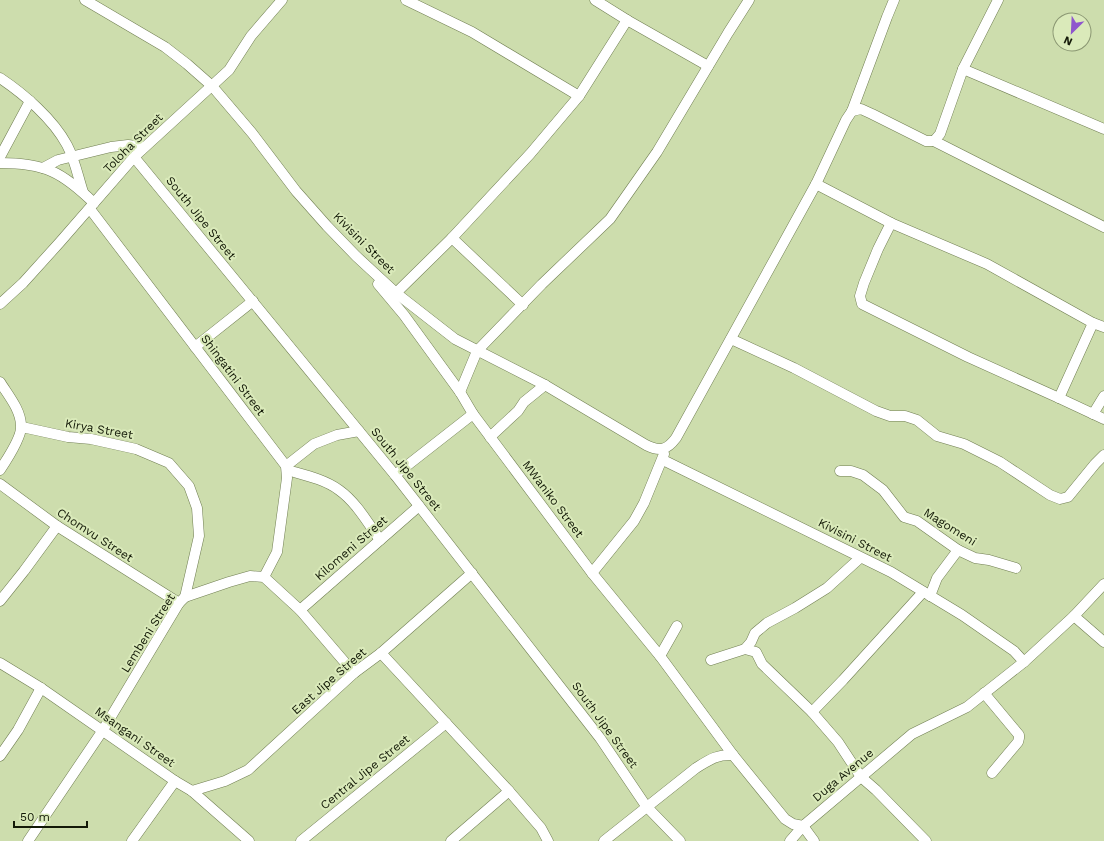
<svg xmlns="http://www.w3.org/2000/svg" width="1104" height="841" font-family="'Work Sans',sans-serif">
<rect width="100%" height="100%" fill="#cdddad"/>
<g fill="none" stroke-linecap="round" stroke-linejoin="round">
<defs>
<g id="street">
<path d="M85,0L165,47L187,64L212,86L252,133L296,191L327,226L356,256L396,293L455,339L545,385L646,445C660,452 667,450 676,438L816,184L846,120L852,111L887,17L894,0"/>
<polyline points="406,0 472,32 579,96"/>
<polyline points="595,0 627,20 708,66"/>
<polyline points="963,69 1104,129"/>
<path d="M0,78C24,94 53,119 67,145C75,160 78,177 83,192"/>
<polyline points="852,111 861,109 872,114 926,141 934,141 1104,227"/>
<polyline points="934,141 940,134 963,69 998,0"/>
<polyline points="0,157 30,101"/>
<polyline points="134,157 395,475 600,738 646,806 680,841"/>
<path d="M0,163C45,163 62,172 94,203"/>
<polyline points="43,168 58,160 111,147 128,145 143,147"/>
<polyline points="816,184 891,223 987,264 1093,323 1104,327"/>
<polyline points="90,209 286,466 287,478 277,552 264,577"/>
<polyline points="891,223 878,249 864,283 860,296 862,304 968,357 1059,398 1104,419"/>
<polyline points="452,238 523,305"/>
<polyline points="378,284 404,315 460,392 473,414 592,573 660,656 733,755"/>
<polyline points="396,293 452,238 530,154 579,96 627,20"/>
<polyline points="0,304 23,283 60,242 134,157 229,70 251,36 282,0"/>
<polyline points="731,339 794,368 876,411 890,416 905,416 917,420 937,436 964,444 1000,462 1050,495 1060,499 1068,497 1095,464 1104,455"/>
<polyline points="195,347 253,301"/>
<path d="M0,382C8,395 21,410 21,426C22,437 6,461 0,470"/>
<polyline points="460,392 477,351 542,284 610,219 657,152 728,33 749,0"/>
<polyline points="1059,398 1093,323"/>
<polyline points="1093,414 1104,396"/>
<polyline points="22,427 68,437 91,439 136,449 169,463 189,486 197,508 199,536 185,597"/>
<polyline points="490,437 518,411 524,402 545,385"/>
<polyline points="663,460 891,572 962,615 1014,651 1024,662"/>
<polyline points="286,466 314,444 337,435 359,431"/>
<path d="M287,470C304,475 324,479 339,490C356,502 368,523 380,540"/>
<polyline points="840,471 851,471 863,475 883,490 904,517 917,521 958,550 975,558 989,560 1016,568"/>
<polyline points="395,475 473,414"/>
<polyline points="0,484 57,526 179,603"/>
<polyline points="592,573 634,521 644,503 664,454"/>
<polyline points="930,596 937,578 958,550"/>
<polyline points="0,601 24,571 57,526"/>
<polyline points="300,610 419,506"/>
<polyline points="1074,616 1104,642"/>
<polyline points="745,649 756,652 762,664 812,712 838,742 861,777 876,790 926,841"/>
<polyline points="381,653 509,791 541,828 548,841"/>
<polyline points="660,656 677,626"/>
<polyline points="711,660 745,649 751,642 755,633 767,623 795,608 827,588 860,558"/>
<polyline points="0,663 41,688 175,781 192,791 249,841"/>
<polyline points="984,693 1019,735 1019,738 1018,742 992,773"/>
<polyline points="812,712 843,680 923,592"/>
<polyline points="0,756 18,730 41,688"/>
<polyline points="192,791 225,781 248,770 354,673 381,653 472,573"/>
<polyline points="28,841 103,730 179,603 185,597 229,582 250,576 264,577 300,610 354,673"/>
<polyline points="132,841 175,781"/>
<polyline points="301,841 446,723"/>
<polyline points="451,841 509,791"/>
<path d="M604,841L696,768C709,760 717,754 733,755L785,819L793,824L803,826L912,734L967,707L1024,662L1074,616L1104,584"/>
<polyline points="790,841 803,826 814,841"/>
</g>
</defs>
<use href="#street" stroke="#717f53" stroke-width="11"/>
<use href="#street" stroke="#fff" stroke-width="10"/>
</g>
<g text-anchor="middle" stroke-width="4" stroke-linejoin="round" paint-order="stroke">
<g font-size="12" fill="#131907" stroke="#daeaba">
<text transform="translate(133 143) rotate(-45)" y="4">Toloha Street</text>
<text transform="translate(201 218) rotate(51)" y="4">South Jipe Street</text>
<text transform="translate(364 243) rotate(45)" y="4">Kivisini Street</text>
<text transform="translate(233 375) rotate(53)" y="4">Shingatini Street</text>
<text transform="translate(99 429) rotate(10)" y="4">Kirya Street</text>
<text transform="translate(406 469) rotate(51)" y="4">South Jipe Street</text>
<text transform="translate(553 499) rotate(53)" y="4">MWaniko Street</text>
<text transform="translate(950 527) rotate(32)" y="4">Magomeni</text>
<text transform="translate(95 535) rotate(33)" y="4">Chomvu Street</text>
<text transform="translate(855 540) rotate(27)" y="4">Kivisini Street</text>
<text transform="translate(351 548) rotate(-41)" y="4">Kilomeni Street</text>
<text transform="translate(148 633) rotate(-58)" y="4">Lembeni Street</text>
<text transform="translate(329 681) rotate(-41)" y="4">East Jipe Street</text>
<text transform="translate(605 725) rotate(54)" y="4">South Jipe Street</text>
<text transform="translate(135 737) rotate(35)" y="4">Msangani Street</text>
<text transform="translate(365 772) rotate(-39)" y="4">Central Jipe Street</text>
<text transform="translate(843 775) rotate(-40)" y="4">Duga Avenue</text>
</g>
</g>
<g transform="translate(1072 32) rotate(204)"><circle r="19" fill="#daeaba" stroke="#8a9672"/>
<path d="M0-3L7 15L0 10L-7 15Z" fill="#8f56cd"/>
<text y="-6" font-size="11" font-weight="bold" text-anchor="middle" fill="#131907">N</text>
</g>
<path d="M14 821v6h73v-6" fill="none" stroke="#131907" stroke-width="2"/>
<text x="20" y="821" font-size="12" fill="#131907" stroke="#daeaba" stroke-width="3" paint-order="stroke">50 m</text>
</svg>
